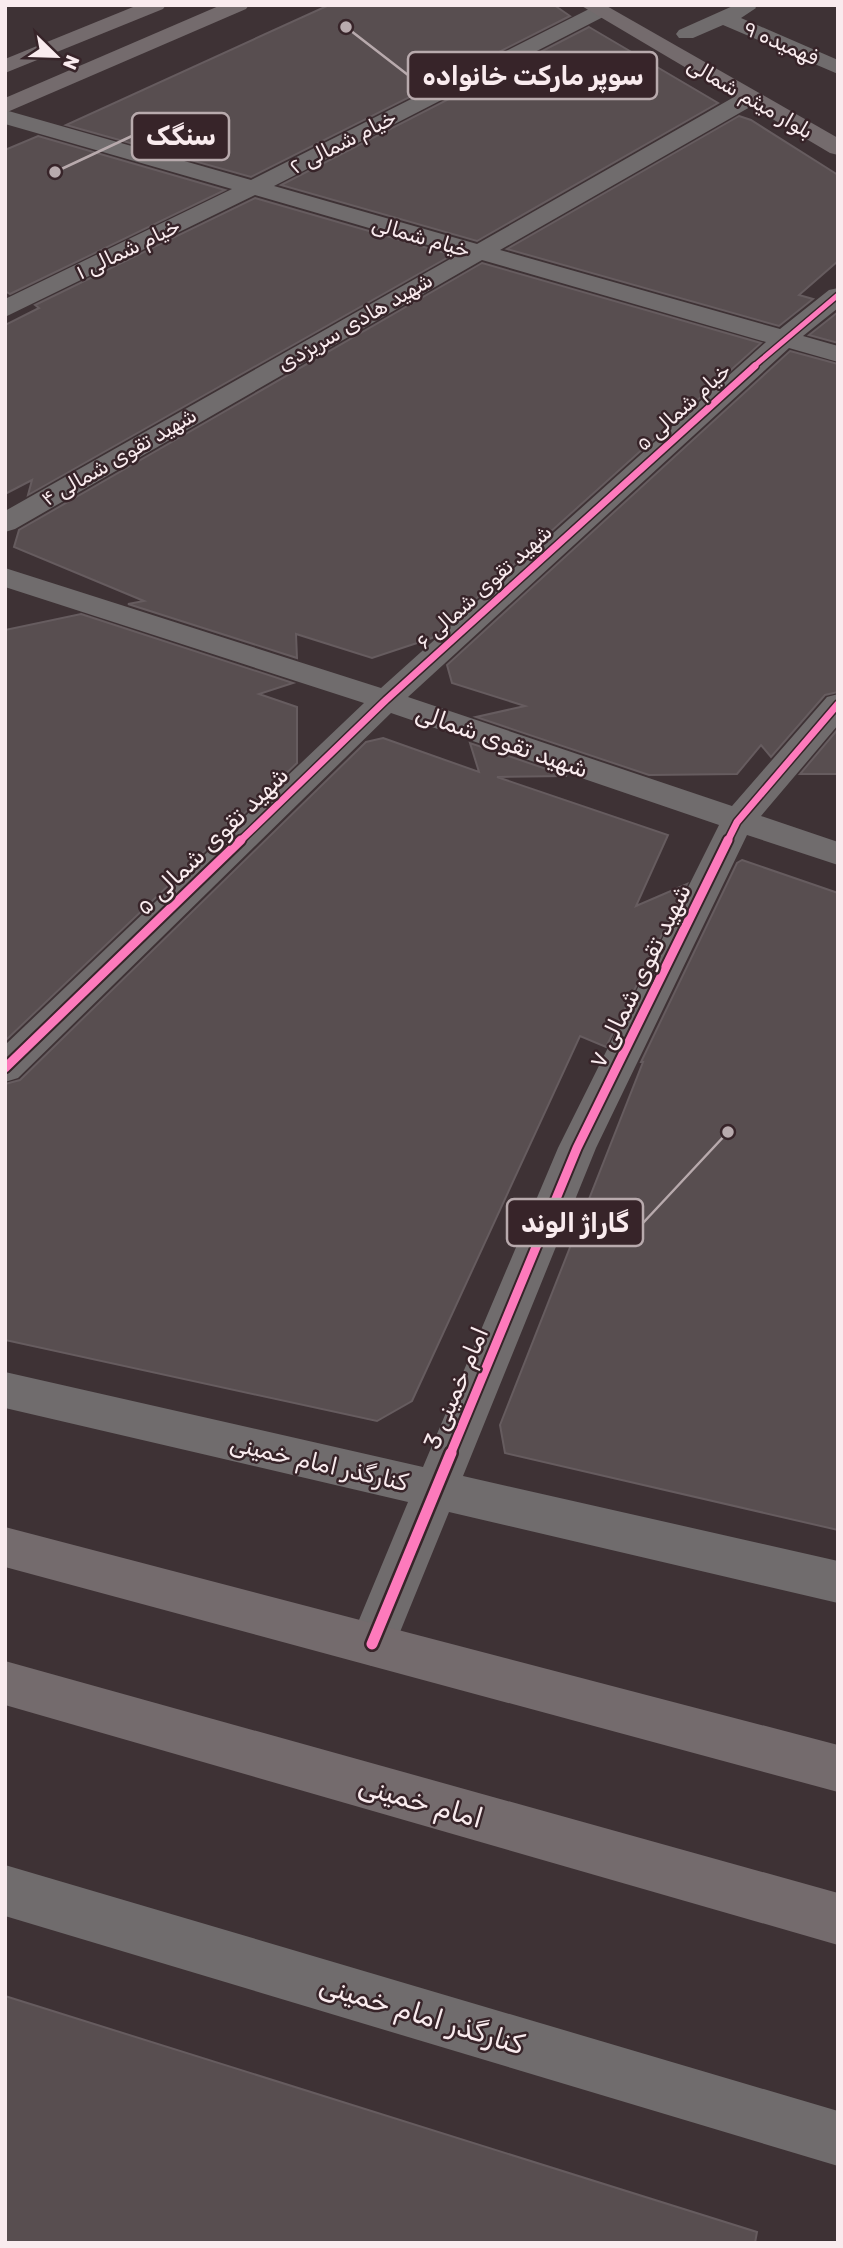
<svg xmlns="http://www.w3.org/2000/svg" width="843" height="2248" font-family="Rubik,Vazirmatn,sans-serif">
<rect width="100%" height="100%" fill="#3e3235"/>
<g fill="#584e50" stroke="#665c5f" stroke-width="2">
<polygon points="329,5 554,5 570,16 251,177 66,125"/>
<polygon points="589,27 718,103 477,241 281,185"/>
<polygon points="739,116 751,120 838,175 838,261 799,295 813,299 779,326 507,249"/>
<polygon points="38,136 225,190 10,294 5,291 5,150"/>
<polygon points="255,198 452,255 28,495 32,480 5,494 5,325 39,308 35,305"/>
<polygon points="482,263 761,343 432,638 372,658 296,634 297,658 128,604 144,601 14,547 19,530"/>
<polygon points="838,312 838,343 809,335"/>
<polygon points="790,351 838,364 838,692 825,695 771,757 761,745 737,774 649,775 476,717 525,706 452,683 447,665"/>
<polygon points="81,614 293,683 259,694 297,707 297,763 5,1041 5,630"/>
<polygon points="838,729 838,774 800,774"/>
<polygon points="383,738 479,772 470,743 567,776 497,777 668,835 636,906 687,884 606,1047 580,1036 412,1401 377,1421 5,1340 5,1084 20,1080 366,742"/>
<polygon points="742,860 838,893 838,1530 505,1453 500,1425 643,1062 641,1062 737,863"/>
<polygon points="5,1996 757,2232 755,2243 5,2243"/>
</g>
<g fill="none" stroke-linecap="round" stroke-linejoin="round">
<g fill="#706c6d" fill-rule="evenodd">
<polygon points="602,5 610,11 607,15 274,186 477,244 741,93 757,93 760,98 757,103 500,250 780,329 829,290 838,288 838,308 803,336 838,346 838,362 789,348 408,697 732,806 827,697 838,694 838,725 761,816 838,842 838,865 747,835 596,1148 463,1476 838,1561 838,1603 449,1512 389,1659 372,1666 355,1659 349,1644 408,1502 5,1408 5,1372 423,1467 558,1148 719,825 391,713 18,1078 5,1082 5,1045 364,703 5,587 5,568 381,688 766,342 482,260 15,529 5,532 5,511 459,254 255,195 5,317 5,299 232,189 5,124 5,110 251,180 593,7"/>
<polygon points="735,5 754,5 756,8 741,18 838,60 838,74 723,25 693,38 679,38 676,34 679,30"/>
<polygon points="5,1865 838,2111 838,2166 5,1916"/>
</g>
<g fill="#746b6d" fill-rule="evenodd">
<polygon points="138,5 166,5 163,9 5,73 5,59"/>
<polygon points="221,5 249,5 246,9 5,113 5,98"/>
<polygon points="580,5 605,5 838,138 838,155 830,153"/>
<polygon points="5,1527 838,1745 838,1792 5,1567"/>
<polygon points="5,1661 838,1893 838,1945 5,1705"/>
</g>
<defs>
<polyline id="cycleway-far3" points="753,367 838,295"/>
<g id="cycleway-far2">
<polyline points="239,842 386,700 755,366"/>
<polyline points="727,842 737,822 838,704"/>
</g>
<g id="cycleway-far1">
<polyline points="5,1068 241,840"/>
<polyline points="450,1455 577,1148 728,840"/>
</g>
<polyline id="cycleway" points="372,1644 451,1453"/>
</defs>
<use href="#cycleway-far3" stroke="#372429" stroke-width="8"/>
<use href="#cycleway-far2" stroke="#372429" stroke-width="10"/>
<use href="#cycleway-far1" stroke="#372429" stroke-width="13"/>
<use href="#cycleway" stroke="#372429" stroke-width="16"/>
<use href="#cycleway-far3" stroke="#fd7abc" stroke-width="5"/>
<use href="#cycleway-far2" stroke="#fd7abc" stroke-width="7"/>
<use href="#cycleway-far1" stroke="#fd7abc" stroke-width="9"/>
<use href="#cycleway" stroke="#fd7abc" stroke-width="11"/>
</g>
<g text-anchor="middle" stroke-width="5" stroke-linejoin="round" paint-order="stroke">
<g font-size="21" fill="#f9ebee" stroke="#372429">
<text transform="translate(781 43) rotate(24)" y="7">فهمیده ۹</text>
<text transform="translate(750 98) rotate(30)" y="7">بلوار میثم شمالی</text>
<text transform="translate(343 142) rotate(-27)" y="7">خیام شمالی ۲</text>
<text transform="translate(421 237) rotate(16)" y="7">خیام شمالی</text>
<text transform="translate(128 249) rotate(-26)" y="7">خیام شمالی ۱</text>
<text transform="translate(355 322) rotate(-30)" y="7">شهید هادی سریزدی</text>
<text transform="translate(683 407) rotate(-42)" y="7">خیام شمالی ۵</text>
<text transform="translate(119 457) rotate(-30)" y="7">شهید تقوی شمالی ۴</text>
<text transform="translate(484 587) rotate(-42)" y="7">شهید تقوی شمالی ۶</text>
</g>
<g font-size="24" fill="#f9ebee" stroke="#372429">
<text transform="translate(502 741) rotate(19)" y="8">شهید تقوی شمالی</text>
<text transform="translate(212 841) rotate(-44)" y="8">شهید تقوی شمالی ۵</text>
<text transform="translate(640 976) rotate(-64)" y="8">شهید تقوی شمالی ۷</text>
<text transform="translate(456 1388) rotate(-67)" y="8">امام خمینی 3</text>
<text transform="translate(319 1463) rotate(13)" y="8">کنارگذر امام خمینی</text>
</g>
<g font-size="28" fill="#f9ebee" stroke="#372429">
<text transform="translate(421 1801) rotate(16)" y="10">امام خمینی</text>
<text transform="translate(422 2014) rotate(17)" y="10">کنارگذر امام خمینی</text>
</g>
</g>
<path fill="none" stroke="#b8aaad" stroke-width="2.5" d="M346 27L408 75M55 172L132 136M728 1132L643 1223"/>
<g fill="#b8aaad" stroke="#372429" stroke-width="2.5">
<circle cx="346" cy="27" r="7"/>
<circle cx="55" cy="172" r="7"/>
<circle cx="728" cy="1132" r="7"/>
</g>
<g fill="#372429" stroke="#b8aaad" stroke-width="2.5">
<rect x="408" y="52" width="249" height="47" rx="7"/>
<rect x="132" y="113" width="97" height="47" rx="7"/>
<rect x="507" y="1199" width="136" height="47" rx="7"/>
</g>
<g font-size="26" text-anchor="middle" font-weight="bold" fill="#f9ebee">
<text x="533" y="85">سوپر مارکت خانواده</text>
<text x="181" y="145">سنگک</text>
<text x="575" y="1232">گاراژ الوند</text>
</g>
<rect width="843" height="2248" fill="none" stroke="#f9ebee" stroke-width="14"/>
<g transform="translate(56 56) rotate(113)" stroke="#372429" stroke-width="5" paint-order="stroke">
<path d="M0-5L12 26L0 18L-12 26Z" fill="#f9ebee"/>
<text y="-10" font-size="19" font-weight="bold" text-anchor="middle" fill="#f9ebee">N</text>
</g>
</svg>
